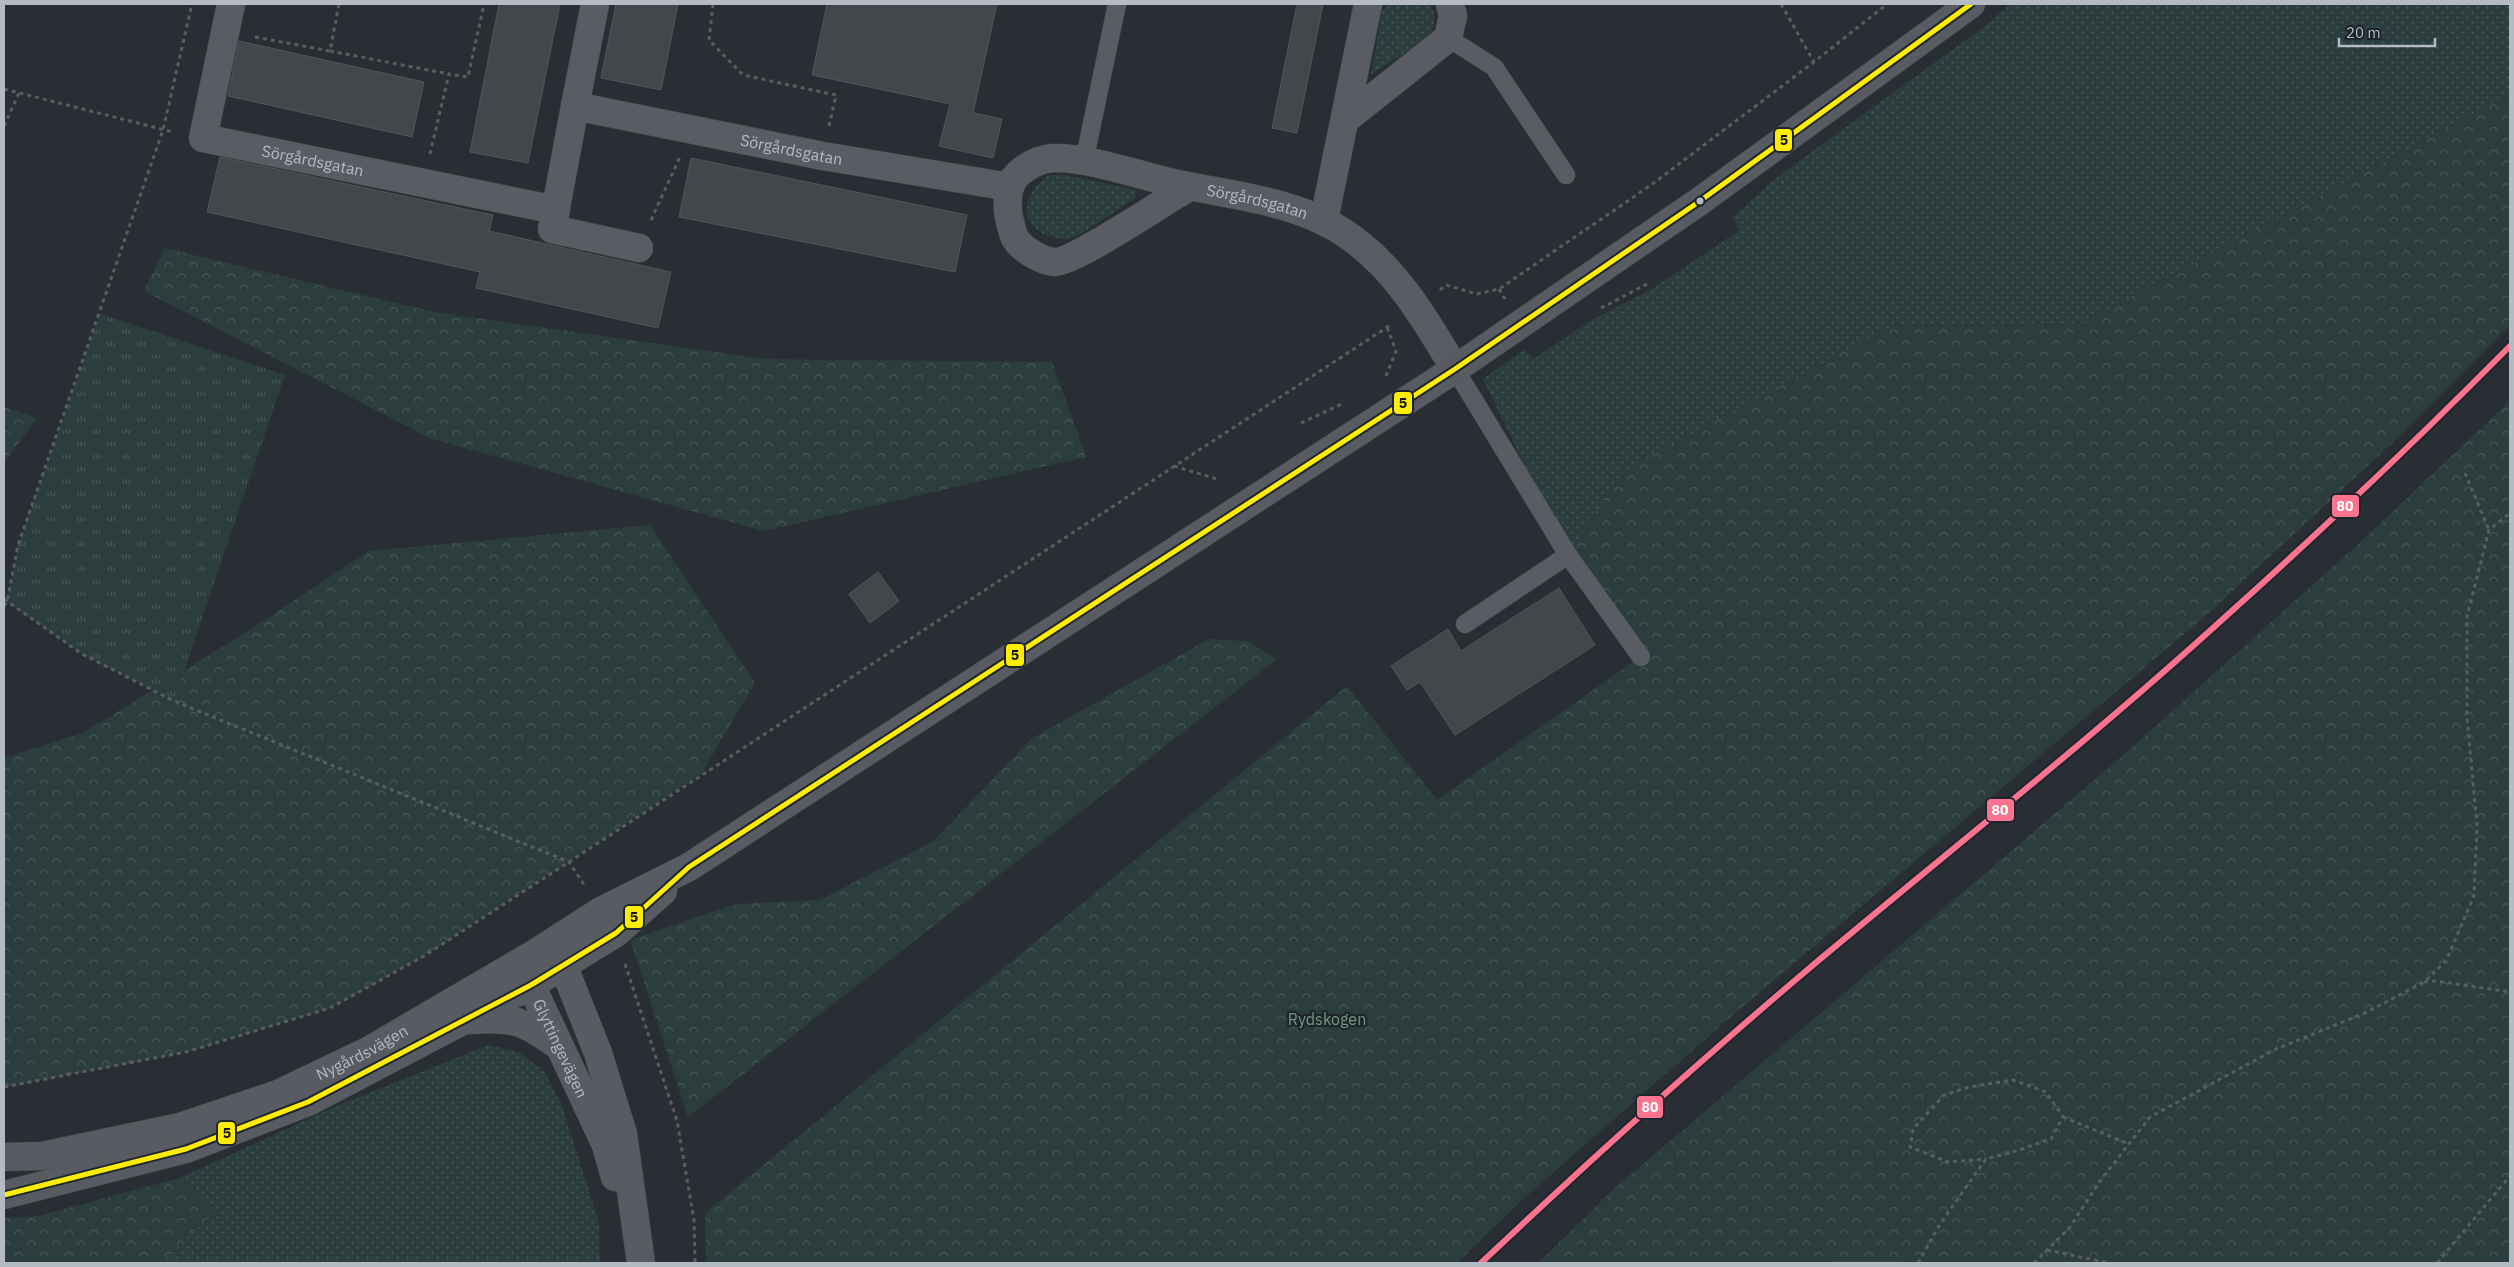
<svg xmlns="http://www.w3.org/2000/svg" width="2514" height="1267" font-family="'IBM Plex Sans',sans-serif">
<defs>
<pattern id="grass-dots" width="8" height="8" patternUnits="userSpaceOnUse" patternTransform="scale(1.25)"><rect width="8" height="8" fill="#2c3d3e"/><path d="M2 2h.1M6 6h.1" fill="none" stroke="#485758" stroke-width="1.8" stroke-linecap="round"/></pattern>
<pattern id="forest-crowns" width="20" height="18" patternUnits="userSpaceOnUse" patternTransform="scale(1.25)"><rect width="20" height="18" fill="#2c3d3e"/><path d="M2 6a3 3 0 1 1 6 0M12 15a3 3 0 1 1 6 0" fill="none" stroke="#485758"/></pattern>
<pattern id="park-tufts" width="24" height="20" patternUnits="userSpaceOnUse" patternTransform="scale(1.25)"><rect width="24" height="20" fill="#2c3d3e"/><path d="M3 7l-1-3M5 7V3M7 7l1-3M15 17l-1-3M17 17v-4M19 17l1-3" fill="none" stroke="#485758"/></pattern>
</defs>
<rect width="100%" height="100%" fill="#292e34"/>
<g fill="url(#grass-dots)">
<path d="M1388,4H1430C1434,11 1436,23 1432,30C1424,43 1385,65 1371,74L1382,12Z"/>
<polygon points="2011,4 2509,4 2510,94 2082,323 1894,325 1568,555 1483,379 1524,350 1533,359 1594,319 1650,290 1740,230 1732,218 1776,178 1985,26"/>
<path d="M1048,175H1064L1137,190L1135,198C1119,208 1089,231 1073,237C1055,244 1023,229 1027,206C1029,192 1038,184 1048,175Z"/>
<polygon points="488,1045 520,1053 545,1072 562,1106 599,1223 600,1263 161,1263 213,1212 180,1178 332,1108"/>
</g>
<g fill="url(#forest-crowns)">
<polygon points="2510,94 2510,325 2389,446 2208,614 1720,1026 1522,1200 1457,1263 706,1263 705,1213 1347,686 1437,800 1640,657 1568,555 1623,471 1894,325 2082,323"/>
<polygon points="165,248 434,312 764,359 1052,362 1086,457 764,531 432,439 144,291"/>
<polygon points="2510,401 2510,1263 1538,1263 1615,1188 2112,765 2356,546"/>
<polygon points="4,407 37,418 4,463"/>
<polygon points="650,525 755,683 701,774 424,956 330,1008 186,1052 4,1087 4,758 83,733 248,631 369,551"/>
<polygon points="1209,639 1248,641 1277,659 688,1117 630,940 736,904 820,900 934,841 1031,739"/>
<polygon points="180,1178 213,1212 161,1263 4,1263 4,1218 38,1216"/>
</g>
<polygon fill="url(#park-tufts)" points="100,314 285,375 174,701 82,654 7,602 18,545"/>
<g fill="#43474c" stroke="#51565c">
<polygon points="499,4 560,4 528,163 470,152"/>
<polygon points="616,4 678,4 661,90 601,78"/>
<polygon points="827,4 997,4 973,113 1002,119 993,158 939,146 950,104 812,75"/>
<polygon points="1297,4 1323,4 1297,133 1272,128"/>
<polygon points="239,41 424,82 412,137 228,96"/>
<polygon points="220,157 493,215 489,231 671,272 658,328 476,288 480,272 207,212"/>
<polygon points="691,158 967,215 955,272 679,217"/>
<polygon points="878,572 899,601 870,623 849,594"/>
<polygon points="1559,588 1595,645 1455,735 1420,682 1407,690 1391,666 1448,629 1461,651"/>
</g>
<g fill="none" stroke-linecap="round" stroke-linejoin="round">
<defs>
<g id="lane">
<polyline points="1448,38 1494,67 1566,175"/>
<polyline points="1084,162 1117,4"/>
<polyline points="1455,369 1568,555 1465,624"/>
<polyline points="1568,555 1641,657"/>
</g>
<g id="street">
<path id="s1" d="M231,4L203,138L556,210"/>
<polyline points="575,106 595,4"/>
<polyline points="1346,119 1448,38 1453,16 1450,4"/>
<path id="s2" d="M1189,187C1166,200 1073,263 1054,262C1042,261 1021,249 1015,238C1012,233 1012,227 1010,222C1006,208 1006,185 1018,174C1028,165 1040,159 1053,158C1085,157 1133,173 1165,181C1228,196 1300,199 1353,239C1399,273 1426,321 1455,369"/>
<polyline points="1324,220 1368,4"/>
<path id="s3" d="M639,248L552,229L575,106L823,156L1010,187"/>
</g>
<g id="secondary">
<polyline points="547,959 563,965 598,1053 623,1134 641,1263"/>
<path id="s4" d="M533,966L531,985L606,1145L615,1177"/>
<path d="M468,1020C515,1018 522,1019 560,1047"/>
<path id="s5" d="M4,1157L42,1156L180,1127L278,1094L368,1051L534,954L601,911L689,867L1455,369L1700,201L1971,4"/>
<polyline points="4,1195 186,1149 308,1102 531,985 616,933 663,891"/>
</g>
</defs>
<use href="#lane" stroke="#45494d" stroke-width="19"/>
<use href="#street" stroke="#45494d" stroke-width="29"/>
<use href="#secondary" stroke="#45494d" stroke-width="29"/>
<g stroke="#595d61" stroke-width="3" stroke-dasharray="4 4" stroke-linecap="butt">
<polyline points="713,4 709,40 743,75 836,95 829,126"/>
<polyline points="1781,4 1814,62"/>
<polyline points="255,37 330,51 339,4"/>
<polyline points="330,51 449,74"/>
<polyline points="4,89 173,132"/>
<polyline points="4,126 19,93"/>
<polyline points="430,154 449,74 468,77 484,4"/>
<polyline points="651,220 680,157"/>
<polyline points="1499,289 1505,299"/>
<polyline points="1440,290 1446,285 1477,294 1499,289 1651,185 1814,62 1887,4"/>
<polyline points="1601,308 1649,283"/>
<polyline points="1386,376 1396,351 1387,327"/>
<polyline points="1301,423 1344,403"/>
<polyline points="1174,466 1217,479"/>
<polyline points="2465,473 2489,530"/>
<polyline points="4,599 82,654 174,701 569,862 585,886"/>
<polyline points="4,606 7,602 18,545 163,130 192,4"/>
<polyline points="625,964 677,1121 694,1220 695,1263"/>
<polyline points="2424,982 2436,981 2510,992"/>
<polyline points="4,1087 186,1052 330,1008 424,956 569,862 1392,324"/>
<polyline points="2063,1117 2129,1144"/>
<polyline points="2047,1250 2109,1263"/>
<polyline points="1833,1263 1900,1263"/>
<polyline points="1918,1263 1940,1224 1986,1159 2016,1151 2051,1139 2063,1117 2046,1092 2013,1080 1969,1087 1944,1095 1913,1129 1910,1147 1948,1162 1986,1159"/>
<polyline points="2034,1263 2070,1227 2100,1181 2150,1117 2276,1049 2363,1014 2424,982 2446,961 2474,896 2477,826 2467,717 2467,616 2489,530 2510,513"/>
<polyline points="2437,1263 2510,1176"/>
</g>
<use href="#lane" stroke="#595d63" stroke-width="18"/>
<use href="#street" stroke="#595d63" stroke-width="28"/>
<use href="#secondary" stroke="#585b61" stroke-width="28"/>
<defs>
<polyline id="bus-1" points="4,1195 186,1149 308,1102 531,985 616,933 689,867 1455,369 1700,201 1971,4"/>
</defs>
<use href="#bus-1" stroke="#1e252e" stroke-width="9"/>
<use href="#bus-1" stroke="#ffed00" stroke-width="5"/>
<defs>
<path id="rail-1" d="M1481,1263C1587,1163 1695,1065 1806,971C1945,854 2089,741 2224,618C2322,530 2417,440 2510,346"/>
</defs>
<use href="#rail-1" stroke="#1e252e" stroke-width="10"/>
<use href="#rail-1" stroke="#fc738d" stroke-width="6"/>
</g>
<circle fill="#b4bbc5" stroke="#1e252e" stroke-width="2" cx="1700" cy="201" r="4.5"/>
<g text-anchor="middle" stroke-width="4.5" stroke-linejoin="round" paint-order="stroke">
<g font-size="16" fill="#b4bbc5" stroke="#1e252e">
<text dy="6" stroke="none"><textPath href="#s3" startOffset="435">Sörgårdsgatan</textPath></text>
<text dy="6" stroke="none"><textPath href="#s1" startOffset="249">Sörgårdsgatan</textPath></text>
<text dy="6" stroke="none"><textPath href="#s2" startOffset="518">Sörgårdsgatan</textPath></text>
<text dy="6" stroke="none"><textPath href="#s4" startOffset="89">Glyttingevägen</textPath></text>
<text dy="6" stroke="none"><textPath href="#s5" startOffset="376">Nygårdsvägen</textPath></text>
</g>
<g font-size="16" fill="#75987c" stroke="#1e252e">
<text x="1327" y="1025">Rydskogen</text>
</g>
</g>
<g stroke="#1e252e" stroke-width="2">
<rect x="1774" y="128" width="19" height="24" rx="5" fill="#ffed00"/>
<rect x="1393" y="391" width="20" height="24" rx="5" fill="#ffed00"/>
<rect x="2331" y="494" width="29" height="24" rx="5" fill="#fc738d"/>
<rect x="1005" y="643" width="20" height="24" rx="5" fill="#ffed00"/>
<rect x="1986" y="798" width="29" height="24" rx="5" fill="#fc738d"/>
<rect x="624" y="905" width="20" height="24" rx="5" fill="#ffed00"/>
<rect x="1636" y="1095" width="28" height="24" rx="5" fill="#fc738d"/>
<rect x="217" y="1121" width="19" height="24" rx="5" fill="#ffed00"/>
</g>
<g font-size="14" text-anchor="middle" font-weight="bold" fill="#fff">
<text x="2345" y="511">80</text>
<text x="2000" y="815">80</text>
<text x="1650" y="1112">80</text>
</g>
<g font-size="14" text-anchor="middle" font-weight="bold" fill="#111">
<text x="1784" y="145">5</text>
<text x="1403" y="408">5</text>
<text x="1015" y="660">5</text>
<text x="634" y="922">5</text>
<text x="227" y="1138">5</text>
</g>
<rect width="2514" height="1267" fill="none" stroke="#b4bbc5" stroke-width="10"/>
<path d="M2339 38v8h96v-8" fill="none" stroke="#b4bbc5" stroke-width="2.5"/>
<text x="2346" y="38" font-size="15" fill="#b4bbc5" stroke="#1e252e" stroke-width="4" paint-order="stroke">20 m</text>
</svg>
